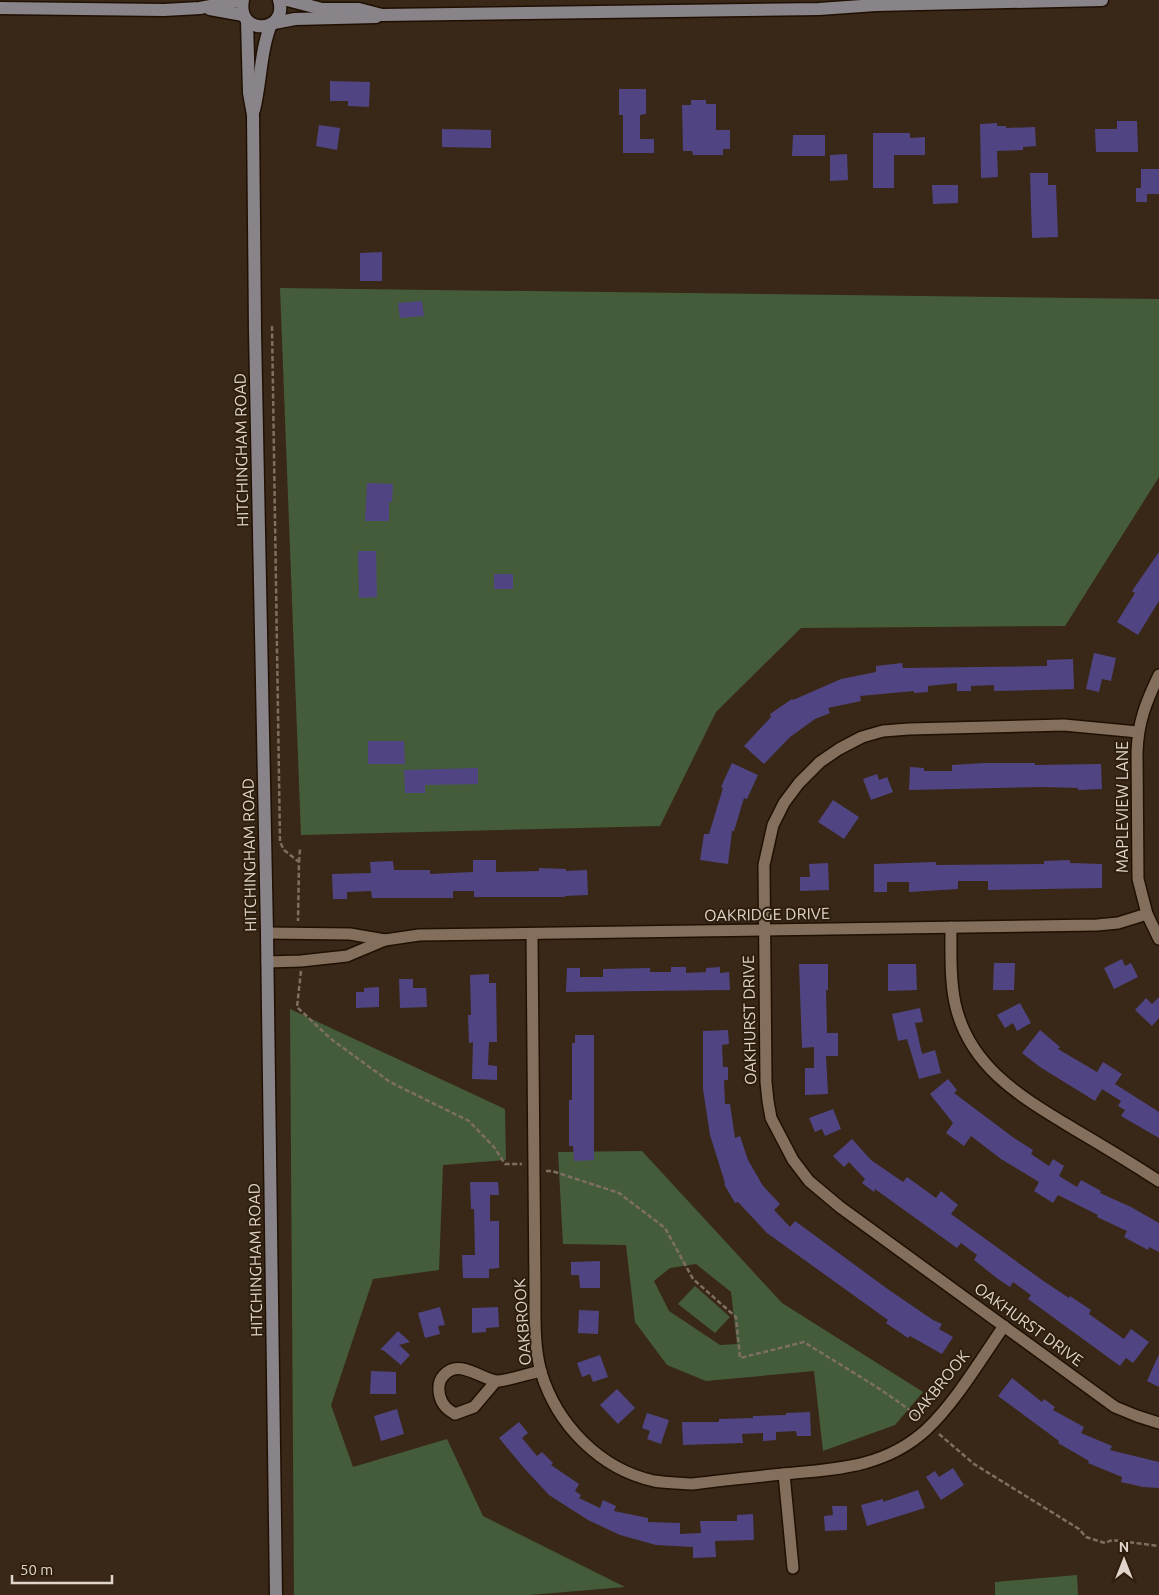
<svg xmlns="http://www.w3.org/2000/svg" width="1159" height="1595" font-family="Ubuntu,sans-serif">
<rect width="100%" height="100%" fill="#392817"/>
<g fill="#455c3b" fill-rule="evenodd">
<polygon points="280,288 1159,299 1159,477 1065,626 801,628 716,712 660,826 301,835"/>
<polygon points="290,1009 505,1109 506,1160 443,1165 439,1270 373,1279 331,1405 353,1467 447,1439 483,1516 625,1587 529,1595 294,1595"/>
<path d="M642,1151L782,1303L923,1392L895,1425L823,1451L814,1371L706,1381L667,1365L635,1322L626,1245L563,1244L558,1152ZM696,1264L731,1292L737,1344L720,1345L669,1311L654,1281L670,1268Z"/>
<polygon points="695,1286 730,1317 715,1333 678,1304"/>
<polygon points="1077,1575 1078,1595 995,1595 995,1582"/>
</g>
<g fill="#504582">
<polygon points="330,81 370,82 369,107 348,106 348,101 330,101"/>
<polygon points="619,89 646,89 646,114 640,115 640,139 654,139 654,153 623,153 623,115 619,115"/>
<polygon points="691,100 706,100 706,104 716,104 716,130 730,130 730,149 723,149 723,155 693,155 692,151 683,151 682,105 691,105"/>
<polygon points="1117,121 1137,121 1138,152 1096,152 1095,129 1117,129"/>
<polygon points="997,123 997,126 1006,126 1006,128 1035,127 1036,146 1023,147 1023,150 997,151 998,177 981,178 980,124"/>
<polygon points="319,125 340,128 337,150 316,146"/>
<polygon points="442,129 491,130 491,148 442,147"/>
<polygon points="873,133 910,133 910,138 925,137 925,155 894,155 894,188 873,188"/>
<polygon points="793,135 825,135 825,156 792,156"/>
<polygon points="847,154 848,180 830,181 830,155"/>
<polygon points="1141,169 1159,169 1159,194 1147,194 1147,202 1136,202 1136,188 1141,188"/>
<polygon points="1030,173 1048,173 1048,185 1056,185 1058,237 1032,238"/>
<polygon points="932,185 958,185 958,203 933,204"/>
<polygon points="382,252 382,281 360,281 360,253"/>
<polygon points="422,301 424,316 400,318 398,303"/>
<polygon points="367,483 393,484 392,502 389,502 389,521 365,521"/>
<polygon points="358,551 376,551 377,597 359,598"/>
<polygon points="1159,552 1159,601 1138,635 1117,622 1135,593 1132,591"/>
<rect x="494" y="574" width="19" height="15"/>
<polygon points="1094,653 1116,658 1111,681 1102,679 1099,692 1086,689"/>
<polygon points="1073,659 1074,689 994,691 994,685 971,686 971,691 957,691 957,683 928,686 928,692 914,693 914,691 860,696 861,701 828,708 830,713 815,719 790,737 764,764 744,746 771,717 770,714 792,699 793,700 841,679 876,672 876,666 902,663 903,668 1047,666 1047,660"/>
<polygon points="368,741 404,741 405,764 368,764"/>
<polygon points="732,763 758,775 747,799 744,798 734,831 732,831 728,864 700,860 704,834 709,834 723,788 721,787"/>
<polygon points="984,763 1035,763 1035,765 1101,764 1102,789 1078,790 1078,788 1044,787 909,790 910,767 924,768 924,771 952,771 952,765"/>
<polygon points="478,768 478,784 425,785 425,793 405,793 404,770"/>
<polygon points="877,774 879,780 887,777 893,792 871,800 863,779"/>
<polygon points="833,800 859,817 844,839 818,822"/>
<polygon points="473,860 496,860 496,872 539,871 539,868 566,869 566,871 587,870 588,895 565,896 565,897 474,897 474,891 453,891 453,898 372,898 371,891 347,892 347,899 333,899 332,874 371,873 370,862 393,861 394,870 430,870 430,874 473,872"/>
<polygon points="1070,860 1070,863 1102,864 1102,888 988,890 988,881 958,881 958,889 909,892 909,882 887,882 887,892 874,892 874,864 936,862 936,865 1044,864 1044,861"/>
<polygon points="828,863 829,890 800,891 800,877 810,877 809,864"/>
<polygon points="1122,959 1125,966 1131,963 1138,977 1114,989 1104,968"/>
<polygon points="994,963 1015,963 1014,990 993,990"/>
<polygon points="799,964 828,964 828,990 826,990 827,1033 838,1033 838,1056 826,1056 828,1094 805,1095 805,1068 814,1068 814,1047 802,1048"/>
<polygon points="888,964 916,964 917,990 888,991"/>
<polygon points="671,967 686,967 686,973 706,972 706,968 720,967 720,973 729,972 730,990 566,992 567,968 580,968 580,977 603,977 603,969 650,968 650,972 671,972"/>
<polygon points="489,974 489,983 496,983 497,1042 489,1042 488,1065 497,1066 497,1080 472,1079 473,1042 469,1043 468,1015 471,1015 470,975"/>
<polygon points="399,979 413,979 413,988 426,988 427,1007 400,1008"/>
<polygon points="379,987 379,1007 356,1008 356,992 364,992 364,988"/>
<polygon points="1159,997 1159,1018 1152,1026 1135,1010 1146,998 1152,1004"/>
<polygon points="1020,1003 1031,1023 1017,1031 1013,1023 1005,1028 997,1015"/>
<polygon points="920,1008 923,1022 915,1023 922,1054 935,1050 941,1073 919,1079 907,1039 898,1041 892,1014"/>
<polygon points="728,1030 729,1044 722,1045 723,1067 728,1067 728,1080 724,1080 725,1104 730,1104 735,1138 740,1136 748,1160 763,1186 780,1204 774,1210 790,1227 795,1221 889,1290 933,1320 942,1324 939,1329 953,1337 942,1354 910,1336 908,1338 886,1323 888,1320 767,1233 738,1202 735,1203 724,1184 725,1183 710,1135 703,1089 703,1031"/>
<polygon points="1040,1030 1060,1047 1058,1049 1097,1072 1103,1062 1122,1074 1115,1084 1159,1112 1159,1138 1121,1116 1125,1110 1118,1106 1121,1101 1102,1089 1095,1101 1040,1067 1022,1053"/>
<polygon points="575,1035 594,1035 594,1160 574,1161 573,1146 569,1146 569,1100 572,1100 572,1043 575,1043"/>
<polygon points="948,1079 957,1090 954,1093 1014,1138 1033,1150 1031,1154 1049,1166 1053,1159 1064,1166 1059,1176 1077,1187 1081,1180 1101,1191 1100,1193 1131,1207 1159,1223 1159,1252 1149,1247 1148,1250 1124,1237 1127,1231 1097,1217 1098,1215 1058,1195 1053,1203 1034,1191 1039,1182 1001,1159 971,1136 964,1146 946,1133 953,1123 930,1094"/>
<polygon points="833,1109 841,1129 825,1136 822,1129 815,1132 809,1118"/>
<polygon points="852,1139 871,1160 903,1182 907,1177 936,1198 941,1191 958,1205 951,1214 1042,1280 1069,1298 1070,1296 1091,1310 1089,1314 1124,1339 1131,1329 1149,1342 1133,1363 1126,1358 1120,1366 1028,1299 1031,1295 1013,1282 1010,1287 998,1279 974,1260 977,1255 961,1243 957,1248 875,1189 874,1192 862,1183 865,1179 849,1162 844,1167 833,1156"/>
<polygon points="470,1182 498,1182 499,1195 490,1195 490,1221 499,1221 499,1268 489,1269 489,1278 463,1278 462,1255 475,1255 474,1209 471,1209"/>
<polygon points="600,1261 600,1288 580,1288 579,1275 571,1275 571,1262"/>
<polygon points="440,1307 445,1325 438,1326 440,1334 425,1338 418,1313"/>
<polygon points="498,1307 499,1327 486,1328 486,1332 472,1333 472,1308"/>
<polygon points="579,1310 599,1311 598,1334 578,1333"/>
<polygon points="398,1331 410,1342 399,1345 410,1355 401,1365 383,1350 380,1350"/>
<polygon points="1159,1354 1159,1387 1147,1381"/>
<polygon points="600,1355 608,1377 593,1382 590,1374 582,1377 577,1363"/>
<polygon points="371,1371 396,1372 396,1394 370,1394"/>
<polygon points="1012,1378 1042,1402 1044,1399 1055,1407 1053,1410 1084,1427 1081,1433 1112,1446 1110,1450 1159,1462 1159,1488 1143,1487 1121,1482 1122,1477 1088,1463 1089,1461 1058,1443 1059,1441 998,1396"/>
<polygon points="617,1389 635,1408 618,1424 600,1405"/>
<polygon points="397,1409 404,1434 381,1441 374,1416"/>
<polygon points="810,1412 811,1436 797,1436 796,1431 776,1432 776,1440 763,1441 763,1433 742,1434 743,1443 683,1445 682,1422 719,1422 719,1419 753,1418 753,1416 786,1415 786,1413"/>
<polygon points="647,1413 669,1420 661,1444 647,1439 650,1431 642,1428"/>
<polygon points="519,1422 528,1433 522,1438 537,1456 542,1452 553,1463 551,1465 579,1484 575,1491 581,1495 579,1498 600,1508 603,1500 616,1506 614,1511 648,1518 648,1522 680,1523 680,1534 701,1533 700,1521 737,1521 737,1515 753,1514 754,1540 715,1541 716,1557 693,1558 693,1547 656,1545 620,1535 588,1520 549,1495 524,1468 499,1438"/>
<polygon points="953,1468 964,1485 941,1500 926,1477 935,1471 939,1477"/>
<polygon points="918,1490 925,1508 867,1526 861,1505 883,1499 883,1502"/>
<polygon points="832,1506 847,1506 847,1530 825,1531 824,1516 833,1515"/>
</g>
<g fill="none" stroke-linecap="round" stroke-linejoin="round">
<defs>
<g id="street">
<path d="M1159,675C1146,702 1138,722 1137,752L1138,879L1147,914L1159,939"/>
<polyline points="1138,732 1064,725 909,729 883,731 862,737 839,749 820,762 799,783 784,803 773,825 764,865 766,1082 768,1101 771,1118 793,1160 809,1181 840,1207 1115,1407 1137,1416 1159,1423"/>
<path d="M951,927C951,952 950,979 955,1003C969,1068 1023,1098 1074,1129C1103,1146 1131,1163 1159,1181"/>
<path d="M532,934L535,1293C535,1319 534,1347 541,1372C557,1425 600,1469 654,1481C667,1483 680,1483 692,1484C723,1480 753,1477 783,1474C836,1469 884,1468 926,1430C955,1403 981,1359 1004,1326"/>
<polyline points="385,940 419,935 1097,925 1118,923 1147,914"/>
<polyline points="267,962 301,961 347,956 385,940 350,934 267,933"/>
<path d="M496,1381L474,1407L455,1414C447,1409 443,1406 440,1397C438,1389 438,1381 444,1375C460,1357 484,1382 499,1381C513,1379 527,1374 541,1371"/>
<polyline points="784,1474 793,1568"/>
</g>
<g id="secondary">
<path d="M243,0C236,37 289,33 279,0"/>
<polyline points="287,0 322,9 359,9 382,15 819,9 876,5 1102,0"/>
<polyline points="0,8 164,10 200,8 241,0"/>
<polyline points="210,9 243,15"/>
<polyline points="247,21 249,93 253,115 255,331 267,933 276,1595"/>
<polyline points="274,23 295,19 376,17"/>
<path d="M254,110C261,82 260,52 271,24"/>
</g>
</defs>
<use href="#street" stroke="#1f1002" stroke-width="14"/>
<use href="#secondary" stroke="#1f1002" stroke-width="15"/>
<g stroke="#7e6f61" stroke-width="2.5" stroke-dasharray="5 2.5" stroke-linecap="butt">
<polyline points="272,326 280,842 284,850 299,862 298,921"/>
<polyline points="299,862 300,849"/>
<polyline points="301,971 297,1007 331,1039 390,1082 469,1121 494,1147 505,1164 522,1164"/>
<path d="M546,1171H552L619,1193L665,1228L693,1279L736,1317L740,1358L804,1342C843,1367 884,1389 921,1419"/>
<polyline points="939,1434 974,1464 1079,1529 1086,1537 1105,1543 1112,1540 1159,1546"/>
</g>
<use href="#street" stroke="#836f5c" stroke-width="11"/>
<use href="#secondary" stroke="#89838a" stroke-width="12"/>
</g>
<g text-anchor="middle" stroke-width="4" stroke-linejoin="round" paint-order="stroke">
<g font-size="16" fill="#e1d5cb" stroke="#2e1e0d">
<text transform="translate(241 450) rotate(-91)" y="6">HITCHINGHAM ROAD</text>
<text transform="translate(1122 807) rotate(-90)" y="6">MAPLEVIEW LANE</text>
<text transform="translate(249 855) rotate(-91)" y="6">HITCHINGHAM ROAD</text>
<text transform="translate(767 914) rotate(-1)" y="6">OAKRIDGE DRIVE</text>
<text transform="translate(749 1020) rotate(-91)" y="6">OAKHURST DRIVE</text>
<text transform="translate(255 1260) rotate(-91)" y="6">HITCHINGHAM ROAD</text>
<text transform="translate(522 1322) rotate(-94)" y="6">OAKBROOK</text>
<text transform="translate(1029 1324) rotate(36)" y="6">OAKHURST DRIVE</text>
<text transform="translate(938 1386) rotate(-51)" y="6">OAKBROOK</text>
</g>
</g>
<g transform="translate(1124 1560)" stroke="#2e1e0d" stroke-width="4" paint-order="stroke">
<path d="M0-4L9 19L0 12L-9 19Z" fill="#e1d5cb"/>
<text y="-8" font-size="14" font-weight="bold" text-anchor="middle" fill="#e1d5cb">N</text>
</g>
<path d="M12 1575v8h100v-8" fill="none" stroke="#e1d5cb" stroke-width="2.5"/>
<text x="20" y="1575" font-size="15" fill="#e1d5cb" stroke="#2e1e0d" stroke-width="4" paint-order="stroke">50 m</text>
</svg>
